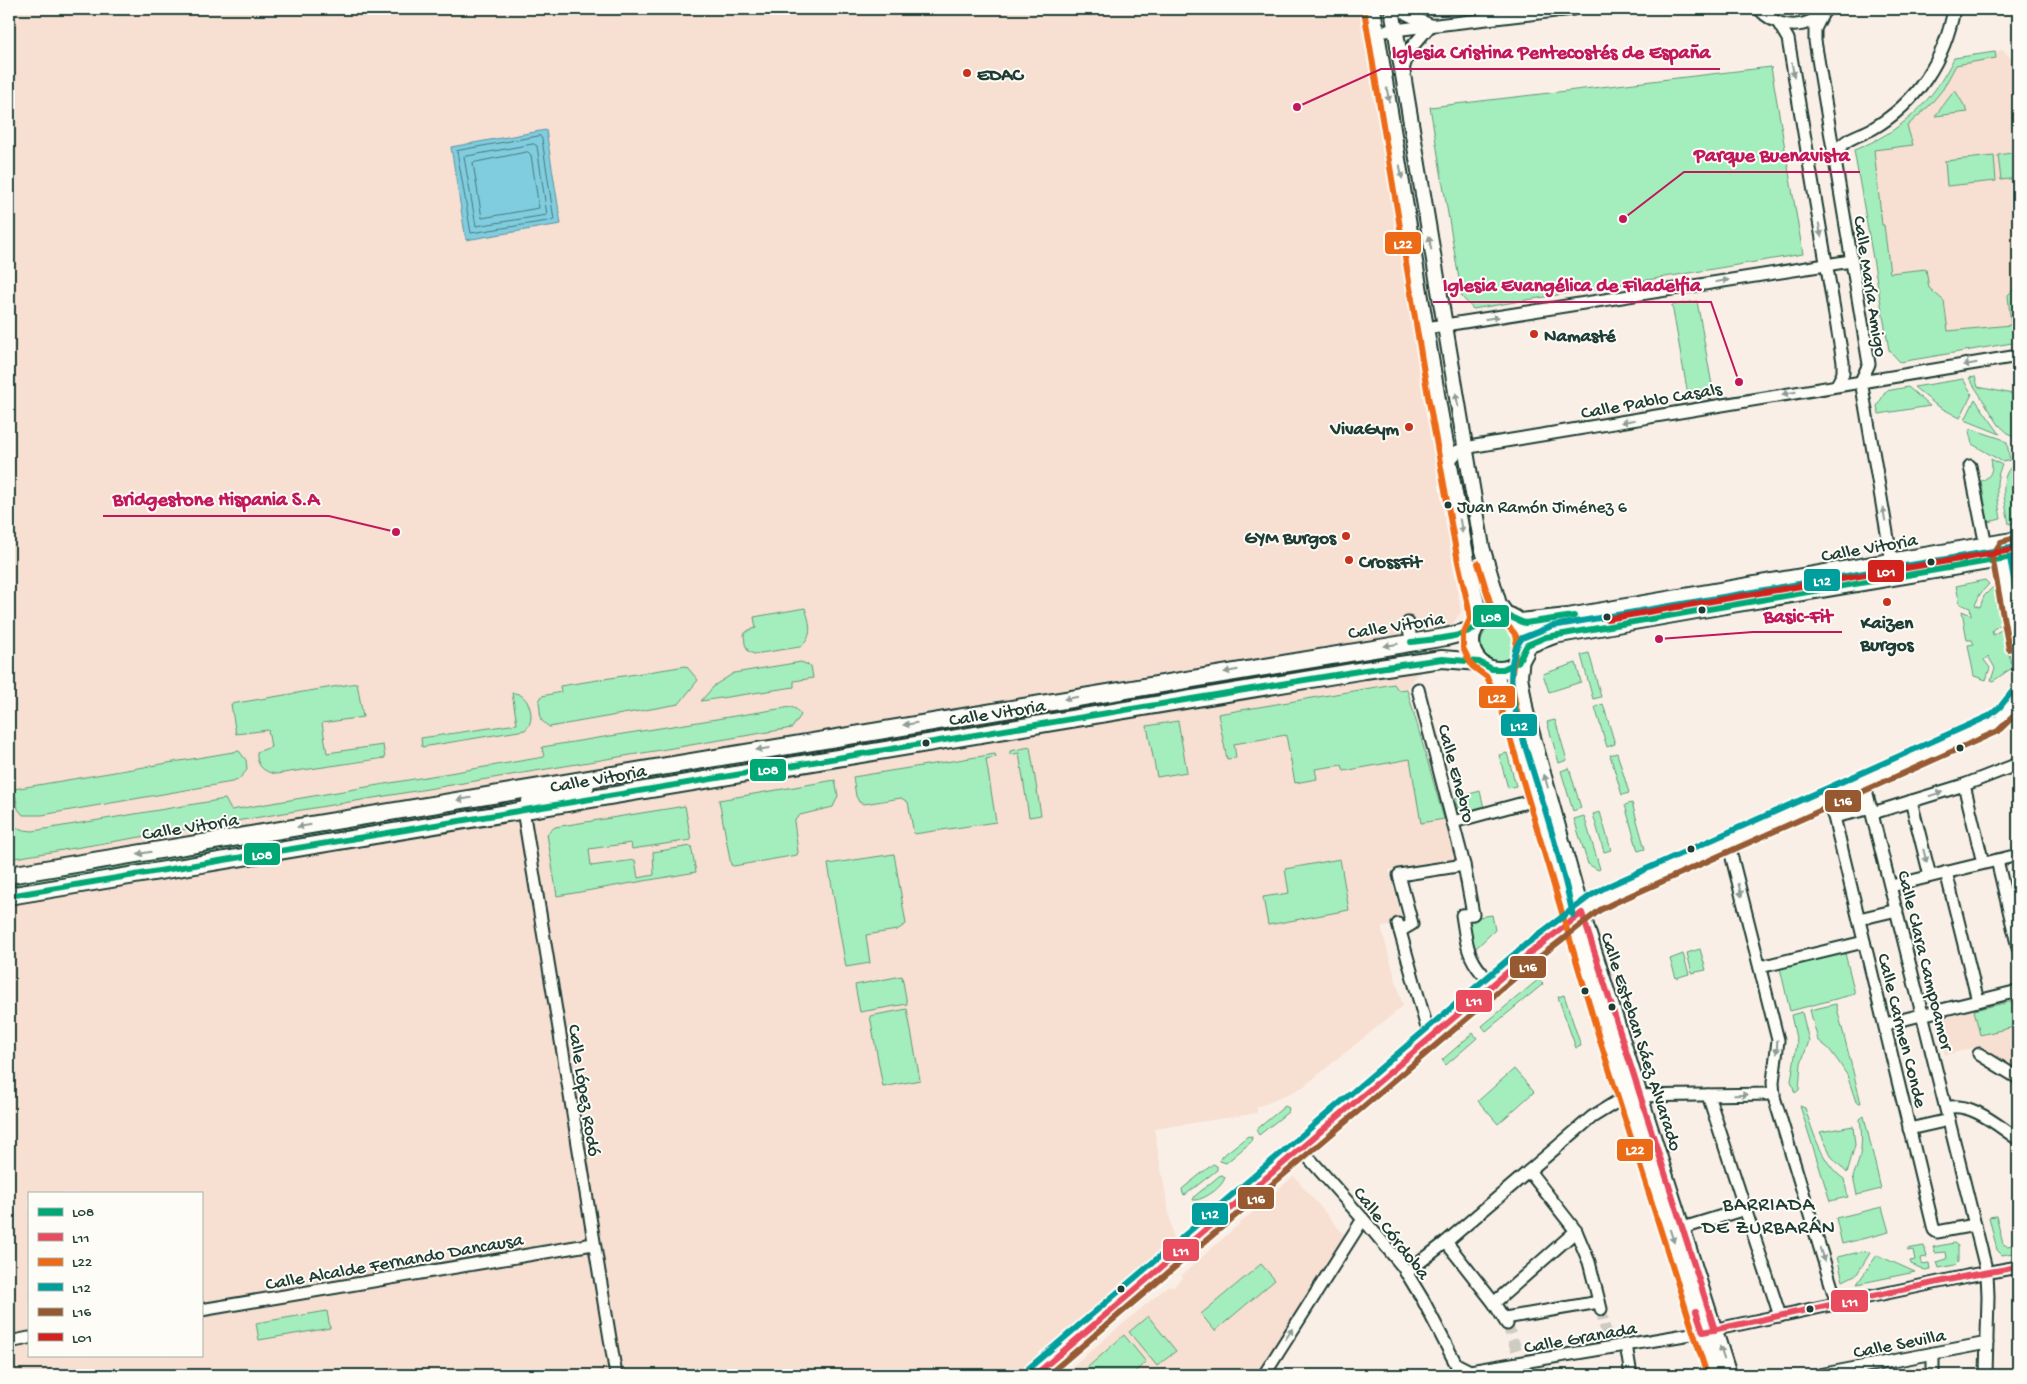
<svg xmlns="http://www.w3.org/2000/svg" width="2027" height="1384" font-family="'Gochi Hand',sans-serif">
<rect width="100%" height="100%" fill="#faefe6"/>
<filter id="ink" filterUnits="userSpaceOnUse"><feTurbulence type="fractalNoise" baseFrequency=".02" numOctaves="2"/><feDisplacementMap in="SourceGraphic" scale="10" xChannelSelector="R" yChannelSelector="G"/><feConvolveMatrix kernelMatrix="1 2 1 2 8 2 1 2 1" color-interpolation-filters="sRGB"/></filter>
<g filter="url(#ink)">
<g fill="#f7dfd2" fill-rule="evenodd">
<path d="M9,9H1359L1461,612L1407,689L1456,859L1389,870L1403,924L1381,927L1403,1006L1303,1087L1275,1100L1257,1107V1113L1154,1129L1174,1241L1016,1375H9ZM29,1193H201V1355H29Z"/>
<polygon points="2003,50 2018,67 2018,342 1900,362 1889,350 1854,150 1883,137 1924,105 1944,79 1954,58"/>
<polygon points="2018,999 2018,1069 1981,1046 1945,1055 1936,1020"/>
<polygon points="1294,1176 1347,1238 1260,1375 1062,1375 1169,1285 1173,1287 1183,1278 1182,1275 1265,1201 1268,1203 1272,1200 1276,1196 1274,1193"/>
</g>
<g fill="#a4eebd" stroke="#629678">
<path d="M1995,52L1996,58L1956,65L1943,89L1929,106L1907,126L1913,145L1874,150L1882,225H1884L1890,273L1926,269L1929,288L1944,301L1948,331L2011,325L2008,295L2015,288H2018V342L1900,362L1889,350L1854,150C1902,131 1931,104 1954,58Z"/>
<polygon points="1771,67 1803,254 1473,309 1462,297 1430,107"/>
<polygon points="1955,90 1968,112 1935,116"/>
<polygon points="2018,152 2018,178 2001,180 1998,155"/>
<polygon points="1994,156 1996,181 1947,186 1945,161"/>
<polygon points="1697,301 1713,391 1688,395 1672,305"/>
<polygon points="1975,377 1978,387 2018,395 2018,442 1999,425 1969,378"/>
<polygon points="1963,379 1972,394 1960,418 1936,405 1914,387"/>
<polygon points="1908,387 1930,406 1879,414 1877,406 1886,391"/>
<polygon points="1975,399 2000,434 1965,420"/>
<polygon points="1972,429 2002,439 2007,443 2010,460 2003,462 1972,444 1969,431"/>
<path d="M1991,459L2002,465C1993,483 1998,500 2001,519L1988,522L1981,481C1992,477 1993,469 1991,459Z"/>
<path d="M2013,465H2018V522L2009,524C2006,505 1997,479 2013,465Z"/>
<polygon points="1985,580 1989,584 1980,594 1975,605 1980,607 1984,596 1993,587 1996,589 2003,623 1992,630 1993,635 2004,628 2012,668 1993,681 1991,680 1995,668 1988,656 1984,660 1990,668 1986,680 1974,676 1968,645 1974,644 1972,640 1967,640 1962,611 1971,615 1970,608 1960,604 1956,586"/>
<path d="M805,608C810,623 814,637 800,647L754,654L748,651L745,644L744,634L749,630L756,628L754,617Z"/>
<circle cx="1499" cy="643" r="18"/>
<polygon points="1425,647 1426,654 946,733 945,730 1016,714"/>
<polygon points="1589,653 1601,697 1593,699 1581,655"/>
<polygon points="801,662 811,666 813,678 794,681 794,687 701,701 715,685 734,673"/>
<polygon points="1576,663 1581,682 1549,692 1543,674"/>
<polygon points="686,666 698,680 679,704 549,727 541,720 539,701 542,696 561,692 560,686"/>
<path d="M357,683L363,717L322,723L327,753L383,745L385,758L276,774C263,772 256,765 257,752L271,747L268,730L236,734L231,704Z"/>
<polygon points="1394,684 1398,690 1407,689 1444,819 1421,823 1410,759 1344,771 1342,765 1315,769 1317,779 1295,783 1286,735 1234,744 1236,758 1227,759 1218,714"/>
<path d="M512,693C530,692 537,721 525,730L422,747L421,738L517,724Z"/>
<polygon points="1603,704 1615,744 1607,747 1595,707"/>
<polygon points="791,707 796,709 801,715 792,728 9,859 9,825 24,830 33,831 225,799 231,810 544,757 542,747"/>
<polygon points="1555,720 1567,760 1559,763 1547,722"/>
<polygon points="1178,721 1187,772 1157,777 1147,726"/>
<polygon points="1030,747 1041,815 1029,817 1019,753 1010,755 1010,751"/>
<polygon points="239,751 246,760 247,770 238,780 232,782 42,815 23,815 18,809 14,789"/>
<polygon points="1507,753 1516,786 1508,788 1499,755"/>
<polygon points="1617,753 1629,793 1622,795 1610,755"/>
<polygon points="995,754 996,757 986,759 996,822 914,834 908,802 901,798 864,804 859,802 856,796 853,777"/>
<polygon points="735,762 687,776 623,788 624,784 649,777"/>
<polygon points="1569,768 1581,808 1573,811 1561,771"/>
<polygon points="835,780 838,796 833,807 800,815 794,821 798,852 797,855 734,866 731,865 719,800"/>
<polygon points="1480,791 1484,808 1459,815 1455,798"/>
<polygon points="1632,803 1645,849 1638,851 1625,805"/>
<polygon points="479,804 480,810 9,889 9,882"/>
<polygon points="685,806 691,840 632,849 631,843 589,849 591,866 635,860 638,878 654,875 653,852 691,846 696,872 557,896 547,834 555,827"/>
<polygon points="1600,812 1611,850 1604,852 1593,814"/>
<polygon points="1584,816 1600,869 1598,870 1588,864 1574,819"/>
<polygon points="894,854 906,924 897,930 866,935 870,963 846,967 828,864"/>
<polygon points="1340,859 1349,910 1268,925 1263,897 1289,893 1285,869"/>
<polygon points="1492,915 1495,930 1474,950 1466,919"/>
<polygon points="1700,949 1706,970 1692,973 1687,953"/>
<polygon points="1845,953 1855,994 1790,1011 1780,968"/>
<polygon points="1683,954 1689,974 1676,978 1670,959"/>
<polygon points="902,976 907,1004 860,1012 855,985"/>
<polygon points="1539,979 1543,984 1486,1031 1482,1026"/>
<polygon points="1564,995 1581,1046 1576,1048 1558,997"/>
<polygon points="2018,1000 2018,1026 1980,1035 1974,1010"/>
<polygon points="1836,1004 1861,1103 1856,1102 1847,1075 1838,1061 1829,1049 1818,1040 1810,1010"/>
<polygon points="907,1009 920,1080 883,1087 870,1016"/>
<polygon points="1802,1012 1809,1041 1801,1063 1799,1090 1795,1093 1791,1081 1797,1043 1791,1015"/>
<polygon points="1473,1033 1477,1038 1446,1065 1442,1060"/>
<polygon points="1514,1069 1534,1092 1498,1124 1478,1101"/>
<polygon points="1285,1106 1289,1108 1288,1112 1259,1135 1256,1130"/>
<path d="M1800,1106L1805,1108C1813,1132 1822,1164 1844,1179L1848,1197L1830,1201Z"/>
<path d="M1864,1116L1881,1189L1857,1195L1853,1176C1862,1157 1863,1140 1860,1119Z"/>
<polygon points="1853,1126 1855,1145 1847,1173 1832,1157 1820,1132"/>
<polygon points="1248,1136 1252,1137 1251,1142 1226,1163 1220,1161 1221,1157"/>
<polygon points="1213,1164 1217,1166 1217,1170 1185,1195 1183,1194 1182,1189"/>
<path d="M1222,1175L1225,1177C1223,1187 1203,1201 1193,1200L1195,1196L1219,1176Z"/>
<polygon points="1882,1207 1889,1232 1842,1244 1836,1218"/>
<polygon points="1996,1216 2003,1244 2007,1246 2018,1244 2018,1252 2002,1255 1997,1250 1989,1217"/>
<polygon points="1954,1243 1958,1246 1958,1262 1955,1265 1939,1268 1937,1262 1947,1259 1946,1252 1935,1253 1933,1247"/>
<polygon points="1924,1246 1927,1257 1921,1258 1922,1264 1929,1263 1930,1269 1925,1270 1911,1264 1910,1261 1915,1260 1913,1250 1908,1251 1907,1249"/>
<polygon points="1865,1251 1870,1253 1857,1274 1843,1281 1837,1257"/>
<polygon points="1877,1255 1915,1272 1857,1284"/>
<polygon points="1261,1264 1275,1280 1215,1331 1201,1314"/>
<polygon points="327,1311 330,1328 259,1340 256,1323"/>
<polygon points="1148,1316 1176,1351 1157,1366 1129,1332"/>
<polygon points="1124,1335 1146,1362 1131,1375 1079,1375"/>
</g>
<polygon fill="#81cde0" stroke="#5a939b" points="546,130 561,224 466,240 451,147"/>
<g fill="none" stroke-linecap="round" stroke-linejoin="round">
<g stroke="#467779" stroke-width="1">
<polygon points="540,136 542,139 554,220 471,233 457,151"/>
<polygon points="534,144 537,146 547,215 476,226 464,157"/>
<polygon points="528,152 531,155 539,208 482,218 473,163"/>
</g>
<g stroke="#cecbc2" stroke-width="11" stroke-dasharray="11 5.5" stroke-linecap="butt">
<polyline points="1601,1309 1607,1338"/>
<polyline points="1507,1324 1518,1354"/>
</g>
<defs>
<g id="minor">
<polyline points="1402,9 1407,14 1430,25"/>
<path d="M1759,9C1779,30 1807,31 1827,9"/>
<polyline points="1822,15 1815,29 1815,41 1869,364 1861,381 1892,562"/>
<polyline points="1779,24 1788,39 1843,362 1843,373 1837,385"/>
<polyline points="1377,32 1573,9"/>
<polyline points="1403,69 1410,49 1431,25"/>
<path d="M1835,154C1844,138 1857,137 1872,129C1917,103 1945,59 1954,9"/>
<polyline points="1426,328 1851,261"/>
<polyline points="1449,461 1458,451 1475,446 2018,356"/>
<polyline points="1970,466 1986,546"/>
<polyline points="2001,553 2001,559 2018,647"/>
<polyline points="1408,623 1410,634"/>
<path d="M1418,689L1464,865L1473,914L1462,915C1466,938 1466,955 1482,973"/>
<polyline points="2002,717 2018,698"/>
<polyline points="1864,782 1987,1273 1988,1296 1986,1375"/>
<polyline points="1964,785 1983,863"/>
<polyline points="588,787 536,796 528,800 523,810 616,1375"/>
<polyline points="1826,798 1834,817 1934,1230 1937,1232 1975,1225"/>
<polyline points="1911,801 1930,876"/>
<polyline points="1873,813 1964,785 2018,764"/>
<polyline points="1834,817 1872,808"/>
<polyline points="1453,822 1527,802"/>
<polyline points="1728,842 1778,1040 1773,1082 1774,1097 1837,1304"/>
<polyline points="1997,860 2018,948"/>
<polyline points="1946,872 1978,1001"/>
<polyline points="1891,886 2018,855"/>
<polyline points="1859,919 1897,910"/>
<polyline points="1398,924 1430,1039"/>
<polyline points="1400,931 1412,924 1399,875 1464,865"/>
<polyline points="1760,967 1864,942"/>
<polyline points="1885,1024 2018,991"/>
<polyline points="1979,1054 2018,1078"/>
<polyline points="1708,1095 1780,1316"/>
<path d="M1946,1108C1971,1101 1998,1126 2018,1139"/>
<polyline points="1909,1129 1949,1120"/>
<polyline points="1301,1149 1369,1226 1403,1267 1423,1300 1456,1364 1470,1371 1703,1332 1967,1276 2018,1267"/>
<polyline points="1529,1171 1576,1231 1589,1262 1601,1309"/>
<polyline points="1683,1228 1745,1209"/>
<polyline points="1446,1242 1494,1303 1507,1324"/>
<polyline points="1406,1273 1446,1242 1592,1117 1626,1096 1774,1094"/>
<polyline points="1494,1303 1576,1231"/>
<polyline points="201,1310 593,1244"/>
<polyline points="1505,1318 1599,1302"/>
<polyline points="9,1342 29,1338"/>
<polyline points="1626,1345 1631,1375"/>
<polyline points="1933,1353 1933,1375"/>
<polyline points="1035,1375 1531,952 1595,903 1610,895 2018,713"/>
<polyline points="1264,1375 1363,1219"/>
<polyline points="1819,1375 1987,1343"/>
</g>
<g id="major">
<polyline points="1373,9 1437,394 1467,560 1477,604 1479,621"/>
<polyline points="1392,9 1482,547 1499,604 1506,614"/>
<polyline points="1522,657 1520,676 1526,712 1582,913 1729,1375"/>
<polyline points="1492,669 1508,701 1609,1042 1716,1375"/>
</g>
<g id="highway">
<circle cx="1499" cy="642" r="28"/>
<polyline points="1520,622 1568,617 2018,540"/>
<polyline points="1527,645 1554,635 1702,609 2018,556"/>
<polyline points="9,875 1446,637 1473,630"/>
<polyline points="9,896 1365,670 1442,659 1479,662"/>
</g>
</defs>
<use href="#minor" stroke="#1f3d34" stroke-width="15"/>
<use href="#major" stroke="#1f3d34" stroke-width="18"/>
<use href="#highway" stroke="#1f3d34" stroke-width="20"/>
<use href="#minor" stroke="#fdfcf7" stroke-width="11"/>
<use href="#major" stroke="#fdfcf7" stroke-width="14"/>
<use href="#highway" stroke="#fdfcf7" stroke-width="16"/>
<defs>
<g id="bus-1">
<path d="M1411,642C1431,639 1455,639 1473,629C1483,624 1486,614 1499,614C1509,614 1516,621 1525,623L1574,616"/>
<polyline points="9,896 1365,670 1442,659 1479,662 1492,669 1503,669 1518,662 1527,645 1546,637 2018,556"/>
</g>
<g id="bus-2">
<polyline points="1696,1311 1703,1332 1967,1276 2018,1267"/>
<polyline points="1035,1375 1531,952 1582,913 1715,1330"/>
</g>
<g id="bus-3">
<polyline points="1364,10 1428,396 1458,562 1468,605 1470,619 1463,634 1463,648 1472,666 1487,677 1500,704 1601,1044 1707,1375"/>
<path d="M1478,563L1493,612C1500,622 1513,627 1517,638L1511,680L1519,722"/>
</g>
<g id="bus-4">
<polyline points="2018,555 2010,558 2018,601"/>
<path d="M1573,915C1563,869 1550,824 1535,778C1526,748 1514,717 1512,686C1510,671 1512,650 1522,638L1552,626L2017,547"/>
<polyline points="1029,1368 1525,945 1590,896 1606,887 1989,716 2000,707 2011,693"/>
</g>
<g id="bus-5">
<polyline points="2009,649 1992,556 2001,542 2016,538"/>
<polyline points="1048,1375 1537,959 1600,910 1614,903 1998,731 2018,712"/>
</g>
<polyline id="bus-6" points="1607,619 2018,549"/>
</defs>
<use href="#bus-1" stroke="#fdfcf7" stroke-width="10"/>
<use href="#bus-2" stroke="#fdfcf7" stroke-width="10"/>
<use href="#bus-3" stroke="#fdfcf7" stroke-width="10"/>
<use href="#bus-4" stroke="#fdfcf7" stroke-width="10"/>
<use href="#bus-5" stroke="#fdfcf7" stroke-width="10"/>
<use href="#bus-6" stroke="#fdfcf7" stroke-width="10"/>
<use href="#bus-1" stroke="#00a876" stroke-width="6"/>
<use href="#bus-2" stroke="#e94b5f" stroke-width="6"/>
<use href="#bus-3" stroke="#ed6b17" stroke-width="6"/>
<use href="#bus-4" stroke="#009e9d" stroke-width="6"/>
<use href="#bus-5" stroke="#975a30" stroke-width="6"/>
<use href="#bus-6" stroke="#d1221d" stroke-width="6"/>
</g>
<defs><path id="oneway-solid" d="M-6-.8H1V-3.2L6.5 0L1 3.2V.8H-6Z" transform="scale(1.25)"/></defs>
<g fill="#8e9c96">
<use href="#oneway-solid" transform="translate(1793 70) rotate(80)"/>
<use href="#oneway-solid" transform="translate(1388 95) rotate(80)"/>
<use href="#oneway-solid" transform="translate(1401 172) rotate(80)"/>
<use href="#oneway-solid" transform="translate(1820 230) rotate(80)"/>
<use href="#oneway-solid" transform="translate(1430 243) rotate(-100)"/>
<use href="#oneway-solid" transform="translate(1722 281) rotate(-9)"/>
<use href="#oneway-solid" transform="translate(1492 318) rotate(-9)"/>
<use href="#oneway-solid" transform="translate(1970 364) rotate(171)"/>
<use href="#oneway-solid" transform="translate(1789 393) rotate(170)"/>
<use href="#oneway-solid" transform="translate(1457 400) rotate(-100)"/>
<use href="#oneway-solid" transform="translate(1628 421) rotate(170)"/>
<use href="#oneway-solid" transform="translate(1884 514) rotate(-100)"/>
<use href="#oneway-solid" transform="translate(1461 526) rotate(80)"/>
<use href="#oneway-solid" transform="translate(1391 645) rotate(171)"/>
<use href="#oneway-solid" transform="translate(1231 671) rotate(170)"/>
<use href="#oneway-solid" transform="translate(1071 698) rotate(171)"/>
<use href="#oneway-solid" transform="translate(910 724) rotate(171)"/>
<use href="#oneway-solid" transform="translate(763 749) rotate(171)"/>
<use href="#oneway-solid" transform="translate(1546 781) rotate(-106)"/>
<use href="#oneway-solid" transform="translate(1936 794) rotate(-17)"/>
<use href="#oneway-solid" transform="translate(464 799) rotate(171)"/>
<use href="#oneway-solid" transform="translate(304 826) rotate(171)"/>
<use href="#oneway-solid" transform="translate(144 853) rotate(171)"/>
<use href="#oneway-solid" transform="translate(1925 856) rotate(76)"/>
<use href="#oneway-solid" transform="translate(1740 890) rotate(76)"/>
<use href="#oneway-solid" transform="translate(1777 1047) rotate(92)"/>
<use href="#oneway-solid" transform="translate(1741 1095) rotate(-1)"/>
<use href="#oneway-solid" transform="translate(1672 1236) rotate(72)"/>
<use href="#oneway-solid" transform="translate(1822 1255) rotate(73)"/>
<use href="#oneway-solid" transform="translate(1289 1334) rotate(-57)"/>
<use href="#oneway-solid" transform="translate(1722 1353) rotate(-108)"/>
</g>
</g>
<g fill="#c8321e" stroke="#fdfcf7" stroke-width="2">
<circle cx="967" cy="73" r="5"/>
<circle cx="1534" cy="334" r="5"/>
<circle cx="1409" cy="427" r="5"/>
<circle cx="1346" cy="536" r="5"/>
<circle cx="1349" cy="560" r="5"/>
<circle cx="1887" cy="602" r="5"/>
</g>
<g fill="#1f3d34" stroke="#fdfcf7" stroke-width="2">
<circle cx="1448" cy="505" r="4.5"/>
<circle cx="1931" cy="562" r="4.5"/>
<circle cx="1702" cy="610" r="4.5"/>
<circle cx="1607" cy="617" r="4.5"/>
<circle cx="926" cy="743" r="4.5"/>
<circle cx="1960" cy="748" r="4.5"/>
<circle cx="1691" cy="849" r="4.5"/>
<circle cx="1585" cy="991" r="4.5"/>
<circle cx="1612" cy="1007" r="4.5"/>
<circle cx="1121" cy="1289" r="4.5"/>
<circle cx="1810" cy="1309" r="4.5"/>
</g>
<g text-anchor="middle" stroke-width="4" stroke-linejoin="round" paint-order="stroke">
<g font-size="18" fill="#1f3d34" stroke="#fdfcf7" text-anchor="start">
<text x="1457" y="512">Juan Ramón Jiménez 6</text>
</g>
<g font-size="19" font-weight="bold" fill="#1f3d34" stroke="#fdfcf7" text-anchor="start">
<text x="977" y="80">EDAC</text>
<text x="1544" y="341">Namasté</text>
<text x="1399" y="434" text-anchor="end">VivaGym</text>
<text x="1336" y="543" text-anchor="end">GYM Burgos</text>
<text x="1359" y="567">CrossFit</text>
<text x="1887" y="628" text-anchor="middle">Kaizen<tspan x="1887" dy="22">Burgos</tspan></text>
</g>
<g font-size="19" fill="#1f3d34" stroke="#fdfcf7">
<text transform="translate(1872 286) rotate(81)" y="7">Calle María Amigo</text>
<text transform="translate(1651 399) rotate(-10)" y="7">Calle Pablo Casals</text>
<text transform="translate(1869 546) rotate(-10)" y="7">Calle Vitoria</text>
<text transform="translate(1396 624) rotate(-9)" y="7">Calle Vitoria</text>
<text transform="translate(997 711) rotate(-9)" y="7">Calle Vitoria</text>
<text transform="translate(1458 773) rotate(75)" y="7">Calle Enebro</text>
<text transform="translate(598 777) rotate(-10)" y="7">Calle Vitoria</text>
<text transform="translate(190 825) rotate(-9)" y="7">Calle Vitoria</text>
<text transform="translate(1927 960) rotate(76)" y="7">Calle Clara Campoamor</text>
<text transform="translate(1904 1030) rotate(76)" y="7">Calle Carmen Conde</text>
<text transform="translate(1643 1041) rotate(72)" y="7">Calle Esteban Sáez Alvarado</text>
<text transform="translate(586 1090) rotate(81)" y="7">Calle López Rodó</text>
<text transform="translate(1393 1232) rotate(52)" y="7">Calle Córdoba</text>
<text transform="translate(394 1260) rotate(-10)" y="7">Calle Alcalde Fernando Dancausa</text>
<text transform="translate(1580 1336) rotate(-10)" y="7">Calle Granada</text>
<text transform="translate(1899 1342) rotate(-11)" y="7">Calle Sevilla</text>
</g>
<g font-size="20" letter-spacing="1" fill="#1f3d34" stroke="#fdfcf7">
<text x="1769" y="1210">BARRIADA<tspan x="1769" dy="23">DE ZURBARÁN</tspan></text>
</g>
</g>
<path fill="none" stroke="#c2185b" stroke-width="2" d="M1297 107L1381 69H1720M1623 219L1684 172H1860M1739 382L1711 302H1433M396 532L329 516H103M1659 639L1753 632H1842"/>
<g fill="#c2185b" stroke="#fdfcf7" stroke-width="2">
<circle cx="1297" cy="107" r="5"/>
<circle cx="1623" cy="219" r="5"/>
<circle cx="1739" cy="382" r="5"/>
<circle cx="396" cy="532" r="5"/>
<circle cx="1659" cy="639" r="5"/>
</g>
<g font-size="20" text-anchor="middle" font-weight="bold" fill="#c2185b" stroke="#fdfcf7" stroke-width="4" stroke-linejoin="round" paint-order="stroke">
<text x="1551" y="58">Iglesia Cristina Pentecostés de España</text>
<text x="1772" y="161">Parque Buenavista</text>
<text x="1572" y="291">Iglesia Evangélica de Filadelfia</text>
<text x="216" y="505">Bridgestone Hispania S.A</text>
<text x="1798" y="622">Basic-Fit</text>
</g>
<g stroke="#fdfcf7" stroke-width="2">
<rect x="1384" y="231" width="38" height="24" rx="5" fill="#ed6b17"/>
<rect x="1867" y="559" width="38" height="24" rx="5" fill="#d1221d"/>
<rect x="1803" y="568" width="38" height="24" rx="5" fill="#009e9d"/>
<rect x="1472" y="604" width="38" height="24" rx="5" fill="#00a876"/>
<rect x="1478" y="685" width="38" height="24" rx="5" fill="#ed6b17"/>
<rect x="1500" y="713" width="38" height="24" rx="5" fill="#009e9d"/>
<rect x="749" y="758" width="38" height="24" rx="5" fill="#00a876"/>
<rect x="1824" y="789" width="38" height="24" rx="5" fill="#975a30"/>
<rect x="243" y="842" width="38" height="24" rx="5" fill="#00a876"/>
<rect x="1509" y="955" width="38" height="24" rx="5" fill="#975a30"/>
<rect x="1455" y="989" width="38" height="24" rx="5" fill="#e94b5f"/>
<rect x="1616" y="1138" width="38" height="24" rx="5" fill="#ed6b17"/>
<rect x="1237" y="1186" width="38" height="24" rx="5" fill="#975a30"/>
<rect x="1191" y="1202" width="38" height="24" rx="5" fill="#009e9d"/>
<rect x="1162" y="1238" width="38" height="24" rx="5" fill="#e94b5f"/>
<rect x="1830" y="1289" width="39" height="24" rx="5" fill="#e94b5f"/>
</g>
<g font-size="14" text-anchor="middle" font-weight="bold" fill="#fff">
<text x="1403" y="248">L22</text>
<text x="1886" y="576">L01</text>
<text x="1822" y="585">L12</text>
<text x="1491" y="621">L08</text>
<text x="1497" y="702">L22</text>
<text x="1519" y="730">L12</text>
<text x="768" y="774">L08</text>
<text x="1843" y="805">L16</text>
<text x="262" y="859">L08</text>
<text x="1528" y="971">L16</text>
<text x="1474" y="1005">L11</text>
<text x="1635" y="1154">L22</text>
<text x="1256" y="1203">L16</text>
<text x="1210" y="1218">L12</text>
<text x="1181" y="1255">L11</text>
<text x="1850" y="1306">L11</text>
</g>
<rect width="2027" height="1384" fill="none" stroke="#fdfcf7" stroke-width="30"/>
<rect x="15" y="15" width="1997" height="1354" fill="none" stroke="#1f3d34" stroke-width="2" filter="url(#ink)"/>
<rect x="28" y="1192" width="175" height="165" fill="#fdfcf7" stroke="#a4b0a9"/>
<rect x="38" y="1208" width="25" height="8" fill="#00a876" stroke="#a4b0a9"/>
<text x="72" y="1216" font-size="15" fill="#1f3d34">L08</text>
<rect x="38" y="1233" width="25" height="8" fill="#e94b5f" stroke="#a4b0a9"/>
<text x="72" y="1242" font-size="15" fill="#1f3d34">L11</text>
<rect x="38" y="1258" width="25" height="8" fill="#ed6b17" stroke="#a4b0a9"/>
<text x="72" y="1266" font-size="15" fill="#1f3d34">L22</text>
<rect x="38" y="1283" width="25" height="8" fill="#009e9d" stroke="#a4b0a9"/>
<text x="72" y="1292" font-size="15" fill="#1f3d34">L12</text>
<rect x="38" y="1308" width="25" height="8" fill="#975a30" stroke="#a4b0a9"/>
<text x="72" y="1316" font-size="15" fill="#1f3d34">L16</text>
<rect x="38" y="1333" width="25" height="8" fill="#d1221d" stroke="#a4b0a9"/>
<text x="72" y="1342" font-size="15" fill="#1f3d34">L01</text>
</svg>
